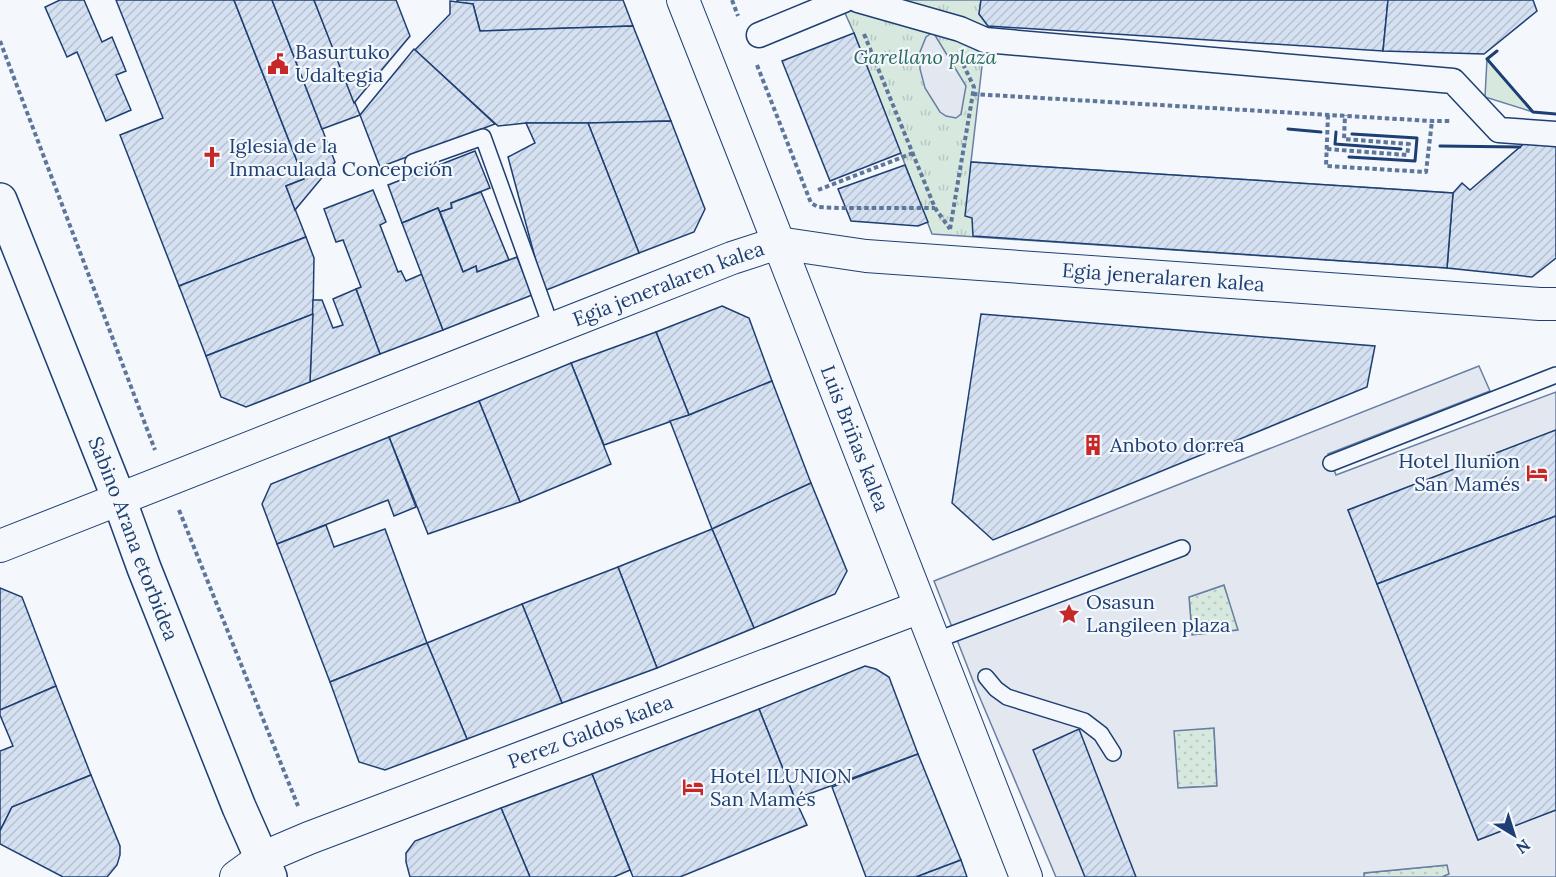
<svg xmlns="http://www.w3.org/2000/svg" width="1556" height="877" font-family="Lora,serif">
<defs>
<pattern id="grass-dots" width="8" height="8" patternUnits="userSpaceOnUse" patternTransform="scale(1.5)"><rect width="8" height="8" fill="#d7e8df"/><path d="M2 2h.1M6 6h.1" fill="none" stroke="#b8c8c3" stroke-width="1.8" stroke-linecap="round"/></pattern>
<pattern id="park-tufts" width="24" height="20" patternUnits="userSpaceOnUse" patternTransform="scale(1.5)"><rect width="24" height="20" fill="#d7e8df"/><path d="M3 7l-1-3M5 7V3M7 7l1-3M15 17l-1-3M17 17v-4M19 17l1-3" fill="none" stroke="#b8c8c3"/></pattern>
<pattern id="building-hatch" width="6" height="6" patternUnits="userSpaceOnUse" patternTransform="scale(1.5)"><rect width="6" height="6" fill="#d5e0f0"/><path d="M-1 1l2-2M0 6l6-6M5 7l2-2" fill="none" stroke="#b6c1d1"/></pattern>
</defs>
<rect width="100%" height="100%" fill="#f4f7fb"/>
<g fill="url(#grass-dots)" stroke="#687fa3" stroke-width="1.5">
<polygon points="1224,585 1239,630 1192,635 1189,597"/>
<polygon points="1214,728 1217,786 1177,788 1174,730"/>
<polygon points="1447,865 1450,874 1442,877 1364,877 1364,873"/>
</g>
<polygon fill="url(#park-tufts)" stroke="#687fa3" stroke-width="1.5" points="839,0 981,0 979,14 988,26 985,40 971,162 1453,193 1447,268 932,234 854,33"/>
<polygon fill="#d7e8df" stroke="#687fa3" stroke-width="1.5" points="1487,59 1533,112 1485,97"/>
<g fill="#e3e8f0" stroke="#687fa3" stroke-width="1.5" fill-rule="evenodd">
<polygon points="933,32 966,86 961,114 956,118 946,116 940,112 925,88 920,69 920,52 926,37"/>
<path d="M1479,366L1490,391L1328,454L1336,475L1556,392V430L1348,510L1478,840L1556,810V877H1442L1449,874L1447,865L1364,873V877H1056L977,691L934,581ZM1224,585L1238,630L1192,635L1189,597ZM1214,728L1217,786L1178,788L1174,731Z"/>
</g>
<g fill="url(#building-hatch)" stroke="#1d3f73" stroke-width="1.5">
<polygon points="60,0 84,0 102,42 112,37 126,71 116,75 131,110 106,121 77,52 67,57 45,7"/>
<polygon points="116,0 234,0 304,179 286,186 306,237 179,286 120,135 163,118"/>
<polygon points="234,0 272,0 335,162 295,210 286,186 304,179"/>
<polygon points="272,0 314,0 360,115 322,129"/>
<polygon points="314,0 396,0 410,36 354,103"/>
<polygon points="457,0 623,0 633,26 480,31 473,4 458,3"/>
<polygon points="981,0 1388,0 1383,51 988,26 979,14"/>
<polygon points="1388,0 1533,0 1537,11 1484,54 1383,51"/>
<polygon points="450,1 473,4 480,31 633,26 671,121 588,123 526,123 498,126 415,50 450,14"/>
<polygon points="854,33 901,153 830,181 782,61"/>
<polygon points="414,49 495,124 380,167 360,115"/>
<polygon points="671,121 705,209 694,232 639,253 588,123"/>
<polygon points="526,123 588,123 639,253 544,291 508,157 535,143"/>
<polygon points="1528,140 1556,142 1556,258 1532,277 1447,268 1453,193 1462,183 1470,190"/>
<polygon points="475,151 490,188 451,203 452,208 440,212 438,208 402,223 388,185"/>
<polygon points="971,162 1453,193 1447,268 973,236 972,218 965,216"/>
<polygon points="905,165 928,222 918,226 851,221 838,189"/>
<polygon points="373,190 386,222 380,225 398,272 401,271 406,281 422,274 443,330 380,354 356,289 361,287 343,240 336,242 324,209"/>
<polygon points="481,192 509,260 477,272 476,266 463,272 440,212 452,208 451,203"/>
<polygon points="438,208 463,272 476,266 477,272 517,257 532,295 443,330 402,223"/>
<polygon points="306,237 314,258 313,314 206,356 179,286"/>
<polygon points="356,289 380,354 310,382 313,300 322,300 333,328 343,325 333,299"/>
<polygon points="722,306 749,318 772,381 689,415 656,332"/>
<polygon points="313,314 310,382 246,407 221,397 206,356"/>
<polygon points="981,314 1375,346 1367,387 993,540 952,503"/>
<polygon points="656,332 689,415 604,445 571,363"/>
<polygon points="571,363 611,464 520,502 479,401"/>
<polygon points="772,381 811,483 712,529 670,421 689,415"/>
<polygon points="479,401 520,502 428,534 389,437"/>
<polygon points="1556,430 1556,516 1377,584 1348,510"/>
<polygon points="389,437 416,507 394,516 388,500 277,544 262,504 271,484"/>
<polygon points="811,483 847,571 835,594 754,628 712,529"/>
<polygon points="1556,516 1556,810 1478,840 1377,584"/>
<polygon points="326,525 334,547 385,529 427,643 330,682 277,544"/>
<polygon points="712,529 754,628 657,668 618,567"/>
<polygon points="618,567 657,668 562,703 522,604"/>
<polygon points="0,588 22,597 56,686 0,710"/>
<polygon points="522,604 562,703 467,739 427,643"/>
<polygon points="427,643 467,739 385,770 359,762 330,682"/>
<polygon points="865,666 876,669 889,677 918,754 795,799 759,709"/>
<polygon points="56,686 91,775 12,807 0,831 0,751 13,746 0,715 0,710"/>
<polygon points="759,709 795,799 807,825 680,877 633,877 592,774"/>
<polygon points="1079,729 1136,877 1085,877 1033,750"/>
<polygon points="918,754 961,860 916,877 866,877 832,787"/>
<polygon points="592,774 630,870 614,877 530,877 501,808"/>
<polygon points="91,775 120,846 120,855 117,865 107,877 63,877 0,844 0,831 12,807"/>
<polygon points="501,808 530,877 410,877 406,862 406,853 415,841"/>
<polygon points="961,860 967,877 916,877"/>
</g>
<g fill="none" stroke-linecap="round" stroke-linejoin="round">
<defs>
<g id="service">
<polyline points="413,162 483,137 552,329"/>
<polyline points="1331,463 1556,375"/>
<polyline points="934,641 1182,548"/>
<polyline points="986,677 996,689 1007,697 1084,721 1101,734 1113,753"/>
</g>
<g id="pedestrian">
<polyline points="858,0 960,29 985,40 1453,81 1499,130 1556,134"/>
<polyline points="759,35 844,0"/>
</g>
<g id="minor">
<path id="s1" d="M683,0L765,208L1026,877"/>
<path id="s2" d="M0,546L732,258L778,243L866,256L1540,304H1556"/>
<path id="s3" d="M236,877L262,858L309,838L920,607"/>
</g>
<g id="tertiary">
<path id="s4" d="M0,200L119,499L144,568L239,807L270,877"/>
</g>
</defs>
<use href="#service" stroke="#1d3f73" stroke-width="18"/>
<use href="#pedestrian" stroke="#1d3f73" stroke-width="27"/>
<use href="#minor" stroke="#1d3f73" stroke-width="34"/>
<use href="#tertiary" stroke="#1d3f73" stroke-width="36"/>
<g stroke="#5e769c" stroke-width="4" stroke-dasharray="4.5 3" stroke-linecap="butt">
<polyline points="732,0 738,16"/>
<polyline points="864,34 935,208 950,229"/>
<polyline points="0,41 155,450"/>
<polyline points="757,65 811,203 818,207 838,208 935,208"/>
<polyline points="973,94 1432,121 1451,121"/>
<polyline points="1328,115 1326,166 1426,172 1432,121"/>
<polyline points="1327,149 1407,155 1409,144 1344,139 1345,115"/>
<polyline points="818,190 913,153"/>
<polyline points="950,229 974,87 963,64"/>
<polyline points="179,510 298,806"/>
</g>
<use href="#service" stroke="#f4f7fb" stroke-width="15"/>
<use href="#pedestrian" stroke="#f4f7fb" stroke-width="24"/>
<use href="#minor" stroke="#f4f7fb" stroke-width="32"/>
<use href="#tertiary" stroke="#f4f7fb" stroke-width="33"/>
<g stroke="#1d3f73" stroke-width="3">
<polyline points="1497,51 1487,59 1533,112 1556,114"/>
<polyline points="1288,129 1321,132"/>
<polyline points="1336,132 1335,144 1401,149"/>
<polyline points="1440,146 1520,147"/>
<polyline points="1349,157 1415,161 1417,138 1352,134"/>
</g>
</g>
<defs>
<symbol id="civic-bare" viewBox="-9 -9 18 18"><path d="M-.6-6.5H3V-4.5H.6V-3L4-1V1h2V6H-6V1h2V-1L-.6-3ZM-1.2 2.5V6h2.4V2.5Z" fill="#c62828" stroke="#f4f7fb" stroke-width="2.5" paint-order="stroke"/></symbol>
<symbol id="church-bare" viewBox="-9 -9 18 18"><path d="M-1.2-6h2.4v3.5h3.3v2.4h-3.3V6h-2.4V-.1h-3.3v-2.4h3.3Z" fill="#c62828" stroke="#f4f7fb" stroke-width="2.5" paint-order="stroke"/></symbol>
<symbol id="building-bare" viewBox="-9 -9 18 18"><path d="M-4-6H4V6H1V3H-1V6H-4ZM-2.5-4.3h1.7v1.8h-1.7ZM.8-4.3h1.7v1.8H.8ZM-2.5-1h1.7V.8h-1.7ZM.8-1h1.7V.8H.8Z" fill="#c62828" stroke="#f4f7fb" stroke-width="2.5" paint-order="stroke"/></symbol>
<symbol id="hotel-bare" viewBox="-9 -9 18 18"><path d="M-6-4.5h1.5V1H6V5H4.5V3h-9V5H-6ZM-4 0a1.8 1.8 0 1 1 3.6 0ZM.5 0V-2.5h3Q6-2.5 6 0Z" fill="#c62828" stroke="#f4f7fb" stroke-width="2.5" paint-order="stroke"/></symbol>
<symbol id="sight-bare" viewBox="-9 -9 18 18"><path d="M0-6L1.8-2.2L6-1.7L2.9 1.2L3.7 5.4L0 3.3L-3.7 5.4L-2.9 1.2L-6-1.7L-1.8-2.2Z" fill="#c62828" stroke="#f4f7fb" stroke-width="2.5" paint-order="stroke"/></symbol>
</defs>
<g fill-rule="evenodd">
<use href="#civic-bare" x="263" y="49" width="30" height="30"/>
<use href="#church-bare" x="197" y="142" width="30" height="30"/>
<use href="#building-bare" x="1078" y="430" width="30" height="30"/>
<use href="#hotel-bare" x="1522" y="458" width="30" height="30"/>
<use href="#sight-bare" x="1054" y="599" width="30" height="30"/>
<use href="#hotel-bare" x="678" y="772" width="30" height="30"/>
</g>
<g text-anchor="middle" stroke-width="4.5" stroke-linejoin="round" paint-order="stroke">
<g font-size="20" fill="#1d3f73" stroke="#f4f7fb" text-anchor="start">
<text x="295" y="59">Basurtuko<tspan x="295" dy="23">Udaltegia</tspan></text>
<text x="229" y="153">Iglesia de la<tspan x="229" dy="23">Inmaculada Concepción</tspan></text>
<text x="1110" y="452">Anboto dorrea</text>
<text x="1520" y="468" text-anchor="end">Hotel Ilunion<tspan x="1520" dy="23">San Mamés</tspan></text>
<text x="1086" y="609">Osasun<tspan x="1086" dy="23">Langileen plaza</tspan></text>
<text x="710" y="783">Hotel ILUNION<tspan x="710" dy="23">San Mamés</tspan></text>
</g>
<g font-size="20" font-style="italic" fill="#2c6c60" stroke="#f4f7fb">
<text x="925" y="64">Garellano plaza</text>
</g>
<g font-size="20" fill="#1d3f73" stroke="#f4f7fb">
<text dy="7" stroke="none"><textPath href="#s2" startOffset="1222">Egia jeneralaren kalea</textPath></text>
<text dy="7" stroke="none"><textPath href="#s2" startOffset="718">Egia jeneralaren kalea</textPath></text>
<text dy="7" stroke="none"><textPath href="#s1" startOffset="471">Luis Briñas kalea</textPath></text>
<text dy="7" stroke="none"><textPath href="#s4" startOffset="364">Sabino Arana etorbidea</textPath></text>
<text dy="7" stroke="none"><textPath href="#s3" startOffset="384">Perez Galdos kalea</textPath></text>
</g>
</g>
<g transform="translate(1514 835) rotate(142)" stroke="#f4f7fb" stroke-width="4.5" paint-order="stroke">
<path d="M0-4.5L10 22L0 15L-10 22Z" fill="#1d3f73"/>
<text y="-9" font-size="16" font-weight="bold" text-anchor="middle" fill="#1d3f73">N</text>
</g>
</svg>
